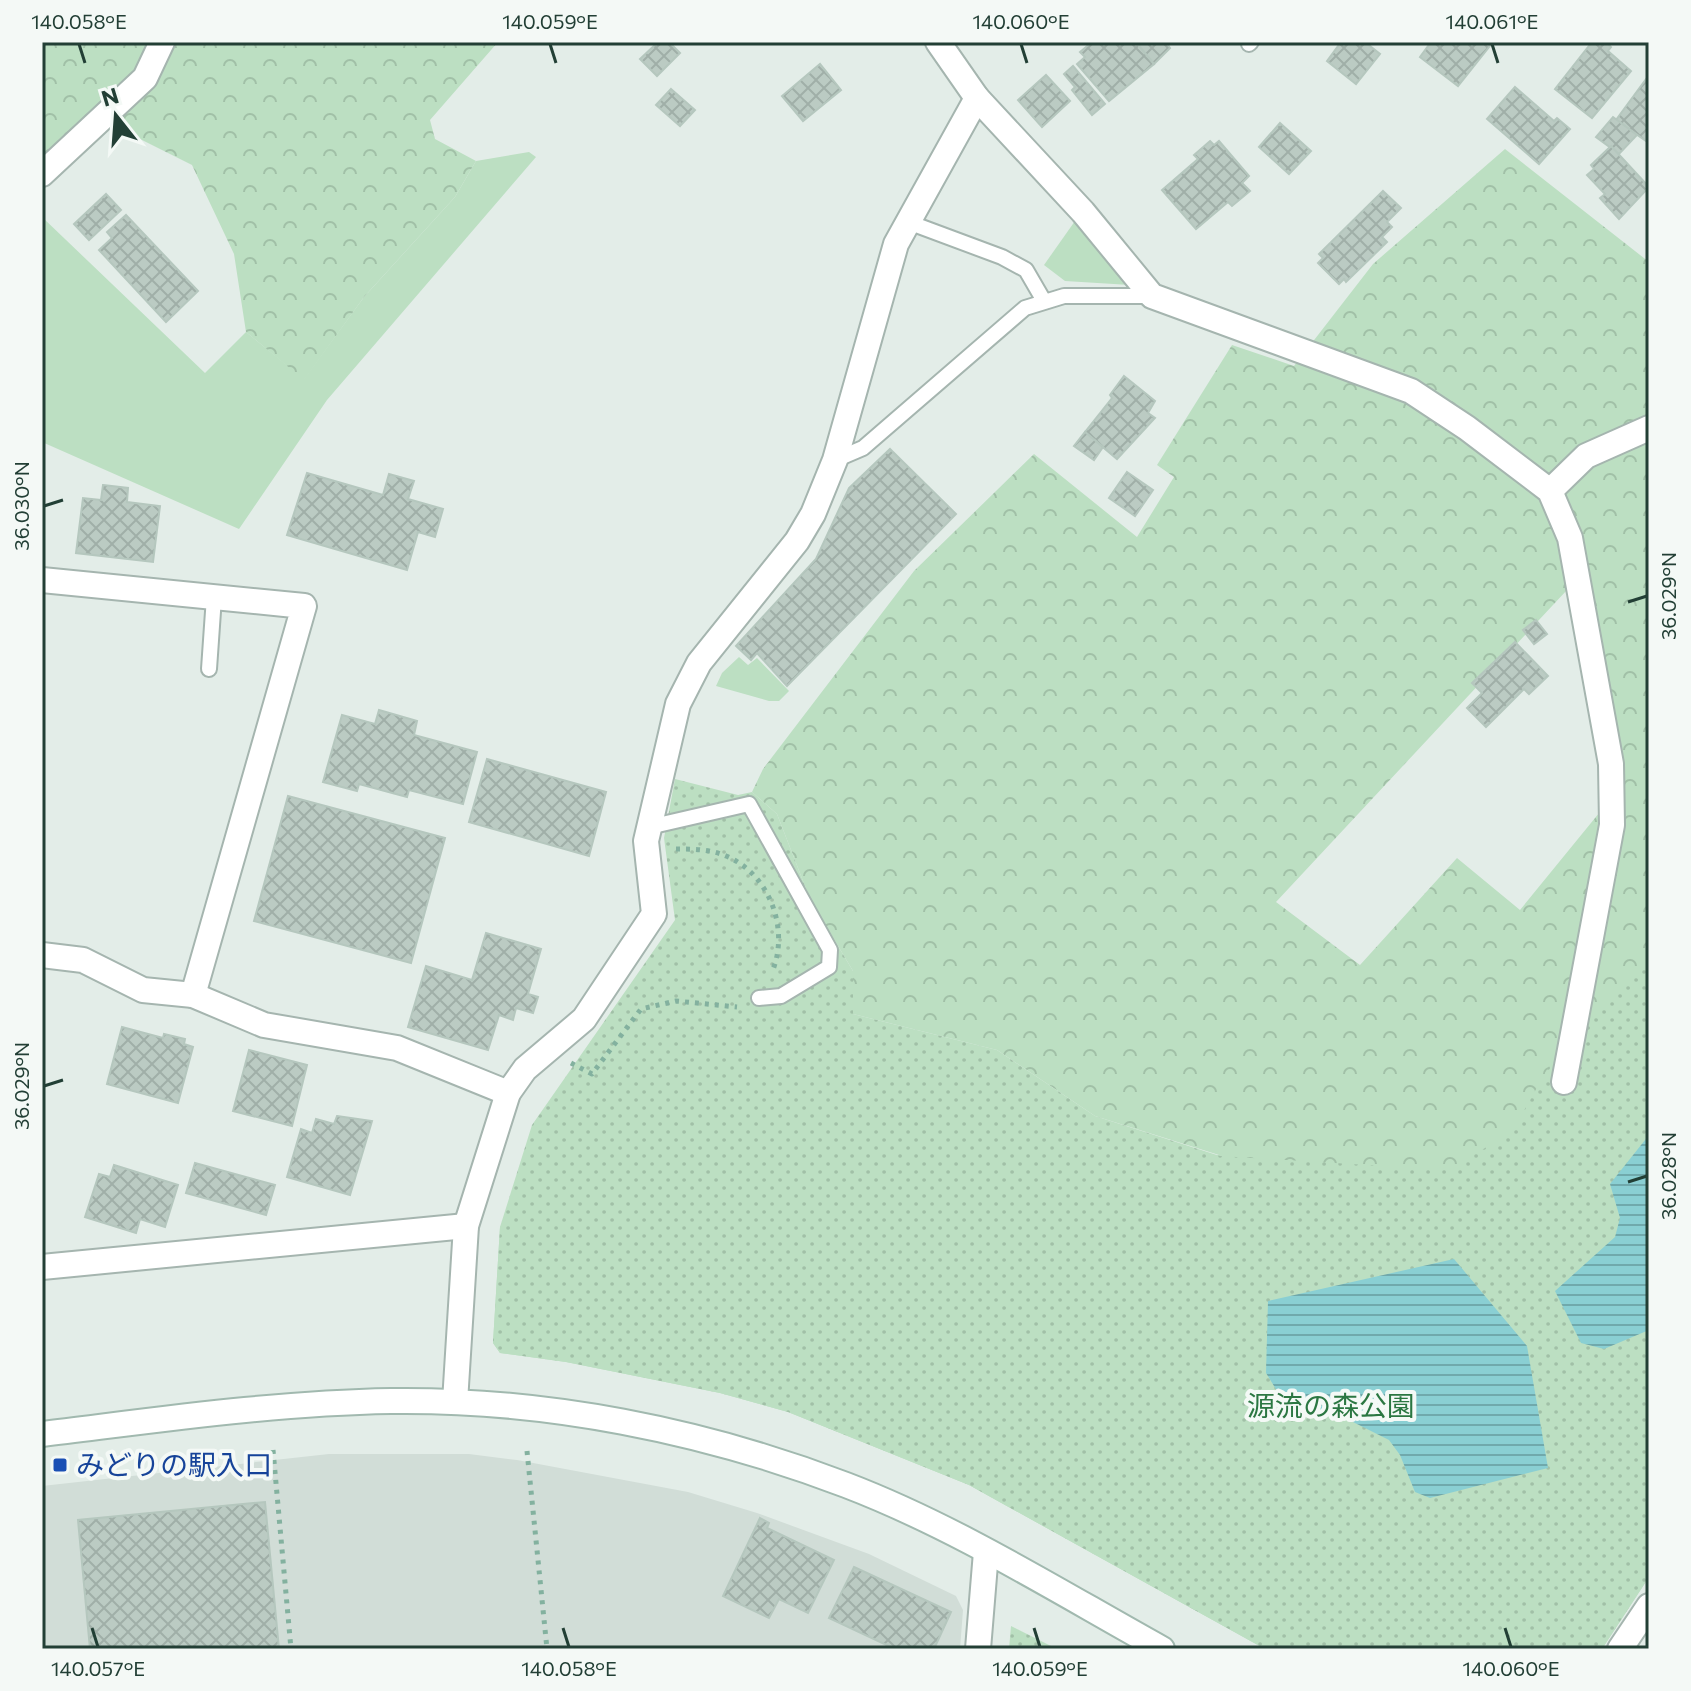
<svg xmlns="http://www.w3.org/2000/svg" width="1691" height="1691" font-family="Commissioner,'Noto Sans JP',sans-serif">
<defs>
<pattern id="forest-crowns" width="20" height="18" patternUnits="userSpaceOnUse" patternTransform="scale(2)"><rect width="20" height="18" fill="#bcdfc2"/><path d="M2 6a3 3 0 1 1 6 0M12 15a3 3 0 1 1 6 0" fill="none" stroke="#a1c0a7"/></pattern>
<pattern id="park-dots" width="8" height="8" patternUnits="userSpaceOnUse" patternTransform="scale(2)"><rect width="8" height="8" fill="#bcdfc2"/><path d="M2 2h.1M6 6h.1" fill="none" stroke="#a1c0a7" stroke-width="1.8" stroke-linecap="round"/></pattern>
<pattern id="water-rules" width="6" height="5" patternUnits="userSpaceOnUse" patternTransform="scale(2)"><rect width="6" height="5" fill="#8acfd3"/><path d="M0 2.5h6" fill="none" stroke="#70a9ac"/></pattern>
<pattern id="building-cross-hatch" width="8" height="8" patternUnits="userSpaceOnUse" patternTransform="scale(2)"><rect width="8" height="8" fill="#bbcbc3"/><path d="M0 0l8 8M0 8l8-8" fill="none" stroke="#a0afa8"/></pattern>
</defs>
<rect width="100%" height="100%" fill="#e3ede8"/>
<polygon fill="#d1ddd7" points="329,1454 469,1454 517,1460 688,1492 757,1513 869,1554 956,1596 963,1610 960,1649 42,1649 42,1486"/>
<g fill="#bcdfc2">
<polygon points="529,152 536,157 327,400 239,529 42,442 42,217 205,373 246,332 304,379 364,297 455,197 476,161"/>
<polygon points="1075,221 1130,285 1065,281 1044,265"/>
<polygon points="739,657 748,665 757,658 789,691 779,701 769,701 716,686 722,673"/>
</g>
<g fill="url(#forest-crowns)" fill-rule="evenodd">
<polygon points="42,42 498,42 430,120 435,139 476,161 455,197 364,297 304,380 246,332 234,254 192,165 132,135 103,105 42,159"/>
<path d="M1505,149L1649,262V1577L1602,1649H1265L969,1485L788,1412L720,1393L566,1362L500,1353L493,1343L500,1227L562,1148L1219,1155L1095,1116L997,1050L853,1014V971L810,899L777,814L752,792L763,769L914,571L1034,454L1137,537L1174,477L1157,465L1232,345L1294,366L1373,264ZM1567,590L1596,742L1604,807L1520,910L1457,858L1360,965L1276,902Z"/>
</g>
<g fill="url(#park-dots)">
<polygon points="675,779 738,795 752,792 777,814 810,899 853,971 853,1014 997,1050 1095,1116 1220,1156 1448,1170 1512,1132 1553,1059 1649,963 1649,1577 1602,1649 1265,1649 969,1485 788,1412 720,1393 566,1362 500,1353 493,1343 500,1227 532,1125 675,920 664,838"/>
<polygon points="1011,1626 1057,1649 1009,1649"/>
</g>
<g fill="url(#water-rules)">
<polygon points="1649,1135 1649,1330 1604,1349 1581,1343 1555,1291 1615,1237 1620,1218 1610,1184"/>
<polygon points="1454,1259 1527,1346 1548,1468 1430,1498 1415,1492 1400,1455 1389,1440 1329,1410 1293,1417 1266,1373 1268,1301"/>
</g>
<g fill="url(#building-cross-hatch)" stroke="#b5c7be" stroke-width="2">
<polygon points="658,42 669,42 680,53 657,76 640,59"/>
<polygon points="1092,42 1136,42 1154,64 1109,101 1077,64 1085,57 1080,52"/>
<polygon points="1136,42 1166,42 1170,48 1154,64"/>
<polygon points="1341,42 1365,42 1380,54 1356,84 1327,61"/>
<polygon points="1431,42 1493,42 1458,86 1420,57"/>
<polygon points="1592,42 1606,42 1611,47 1608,51 1631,71 1592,118 1555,89"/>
<polygon points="820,64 841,90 803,121 782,96"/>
<polygon points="1073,66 1105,104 1092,115 1072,90 1075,87 1064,74"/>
<polygon points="1046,75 1070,101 1042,127 1018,100"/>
<polygon points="1649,75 1649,143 1616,120"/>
<polygon points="1515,87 1554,121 1557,118 1570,129 1539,164 1487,119"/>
<polygon points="671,89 695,110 680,126 656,105"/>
<polygon points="1613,117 1637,135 1619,154 1596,137"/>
<polygon points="1280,123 1311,151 1289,174 1259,147"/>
<polygon points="1210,141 1214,145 1219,141 1249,176 1242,183 1250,191 1232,206 1228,202 1196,229 1162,190 1198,159 1194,155"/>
<polygon points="1611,146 1649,187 1619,219 1600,198 1605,194 1587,175 1594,169 1591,165"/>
<polygon points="1383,191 1401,208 1387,222 1392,227 1382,237 1387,242 1346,282 1344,279 1339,284 1318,263 1323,258 1319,254"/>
<polygon points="106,194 121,210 89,240 74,224"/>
<polygon points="126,215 198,291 166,322 99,250 112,238 107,232"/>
<polygon points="1124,376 1155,401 1148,413 1155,418 1117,459 1085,432 1112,398 1110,395"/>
<polygon points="1085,432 1103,447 1094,460 1074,446"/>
<polygon points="890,449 956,514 787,686 757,653 751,660 736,646 816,559 849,488"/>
<polygon points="1127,472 1153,490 1135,516 1109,498"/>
<polygon points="307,473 383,495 389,474 414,481 408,499 443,509 435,537 418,532 407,570 287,535"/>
<polygon points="103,485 128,488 127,502 160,506 153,562 76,553 83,498 101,500"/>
<polygon points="1536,620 1547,634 1534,644 1523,630"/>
<polygon points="1515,642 1548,676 1529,694 1524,689 1486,727 1467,708 1482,693 1472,683"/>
<polygon points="379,710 417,721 414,735 477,752 463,804 409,790 407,797 359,784 357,791 323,782 342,715 375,724"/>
<polygon points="487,759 606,792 589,856 469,822"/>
<polygon points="288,796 445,838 411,963 254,921"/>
<polygon points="486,933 541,949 528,994 538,997 533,1013 516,1008 513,1020 499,1015 488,1050 408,1027 426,966 472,980"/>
<polygon points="122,1027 163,1038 164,1034 185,1039 184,1044 193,1047 178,1103 107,1084"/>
<polygon points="249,1050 307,1065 292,1126 233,1111"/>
<polygon points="337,1116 372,1121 350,1195 287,1177 301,1129 312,1133 316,1119 334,1124"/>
<polygon points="195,1163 275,1185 266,1215 186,1193"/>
<polygon points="114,1165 178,1185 165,1227 140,1219 136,1233 85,1217 99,1174 110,1177"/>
<polygon points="265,1502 279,1649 90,1649 78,1520"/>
<polygon points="760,1518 769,1523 767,1528 834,1560 808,1613 779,1599 769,1618 723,1596"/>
<polygon points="854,1567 951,1612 934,1649 895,1649 829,1618"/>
</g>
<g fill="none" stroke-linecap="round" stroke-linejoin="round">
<defs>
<g id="lane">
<polyline points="1249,44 1251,42"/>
<polyline points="908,222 1002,257 1026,270 1044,301"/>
<polyline points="835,460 863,448 1025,308 1064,296 1152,296"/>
<polyline points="209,669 214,597"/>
<polyline points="649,827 749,804 830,950 829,967 781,996 759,998"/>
</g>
<g id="street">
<polyline points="938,42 977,98 1083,212 1152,296 1411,391 1467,428 1550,491 1570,538 1611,764 1612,825 1564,1082"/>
<polyline points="42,174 145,78 162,42"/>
<polyline points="1550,491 1586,456 1649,428"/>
<polyline points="42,580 304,606 193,995"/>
<polyline points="42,955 83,960 143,990 193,995 264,1025 397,1048 508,1093"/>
<polyline points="42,1267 466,1226"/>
<polyline points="455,1402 466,1226 508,1093 525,1069 584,1019 654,914 646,841 678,704 699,663 797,541 813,514 835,460 896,244 977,98"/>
<polyline points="978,1649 986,1552"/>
<polyline points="1620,1649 1649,1606"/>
</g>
<path id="secondary" d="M42,1434C158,1420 274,1403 391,1401C545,1399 702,1430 846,1485C956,1527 1059,1592 1162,1649"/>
</defs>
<use href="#lane" stroke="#a5b5af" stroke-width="18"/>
<use href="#street" stroke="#a5b5af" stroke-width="28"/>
<use href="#secondary" stroke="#a1b9af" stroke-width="28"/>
<g stroke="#83b19f" stroke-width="5" stroke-dasharray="4 6" stroke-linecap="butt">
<path d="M676,849C693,849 710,849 726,856C770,874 790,930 772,972"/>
<polyline points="571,1063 592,1074 641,1009 676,1001 737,1007"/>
<polyline points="273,1450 291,1649"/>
<polyline points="527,1451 547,1649"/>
</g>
<use href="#lane" stroke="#fff" stroke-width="14"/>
<use href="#street" stroke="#fff" stroke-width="24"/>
<use href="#secondary" stroke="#fff" stroke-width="24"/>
</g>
<path fill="none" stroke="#223f35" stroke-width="3" d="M79,44L85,63M550,44L556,63M1021,44L1027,63M1492,44L1498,63M44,506L63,500M1628,602L1647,596M44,1086L63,1080M1628,1182L1647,1176M92,1628L98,1647M563,1628L569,1647M1034,1628L1040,1647M1505,1628L1511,1647"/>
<rect fill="#1a4fb4" stroke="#f4f9f6" stroke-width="3" x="52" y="1457" width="16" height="16" rx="4"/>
<g text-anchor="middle" stroke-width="8" stroke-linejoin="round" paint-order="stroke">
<g font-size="28" fill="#2b7742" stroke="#f4f9f6">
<text x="1331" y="1416">源流の森公園</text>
</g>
<g font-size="28" fill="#164399" stroke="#f4f9f6" text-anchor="start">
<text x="76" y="1475">みどりの駅入口</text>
</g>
</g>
<rect width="1691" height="1691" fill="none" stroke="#f4f9f6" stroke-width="88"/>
<g transform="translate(116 116) rotate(343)" stroke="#f4f9f6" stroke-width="6" paint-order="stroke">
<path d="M0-6L14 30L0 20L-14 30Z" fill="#223f35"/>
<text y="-12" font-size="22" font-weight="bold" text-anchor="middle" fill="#223f35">N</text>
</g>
<rect x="44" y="44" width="1603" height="1603" fill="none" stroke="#223f35" stroke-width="3"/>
<g font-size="20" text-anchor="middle" fill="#223f35">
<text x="79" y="29">140.058°E</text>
<text x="550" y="29">140.059°E</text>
<text x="1021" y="29">140.060°E</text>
<text x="1492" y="29">140.061°E</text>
<text transform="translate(22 506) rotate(-90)" y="7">36.030°N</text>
<text transform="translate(1669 596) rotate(-90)" y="7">36.029°N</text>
<text transform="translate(22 1086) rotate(-90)" y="7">36.029°N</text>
<text transform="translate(1669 1176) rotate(-90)" y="7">36.028°N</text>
<text x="98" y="1676">140.057°E</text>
<text x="569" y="1676">140.058°E</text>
<text x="1040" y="1676">140.059°E</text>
<text x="1511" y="1676">140.060°E</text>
</g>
</svg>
